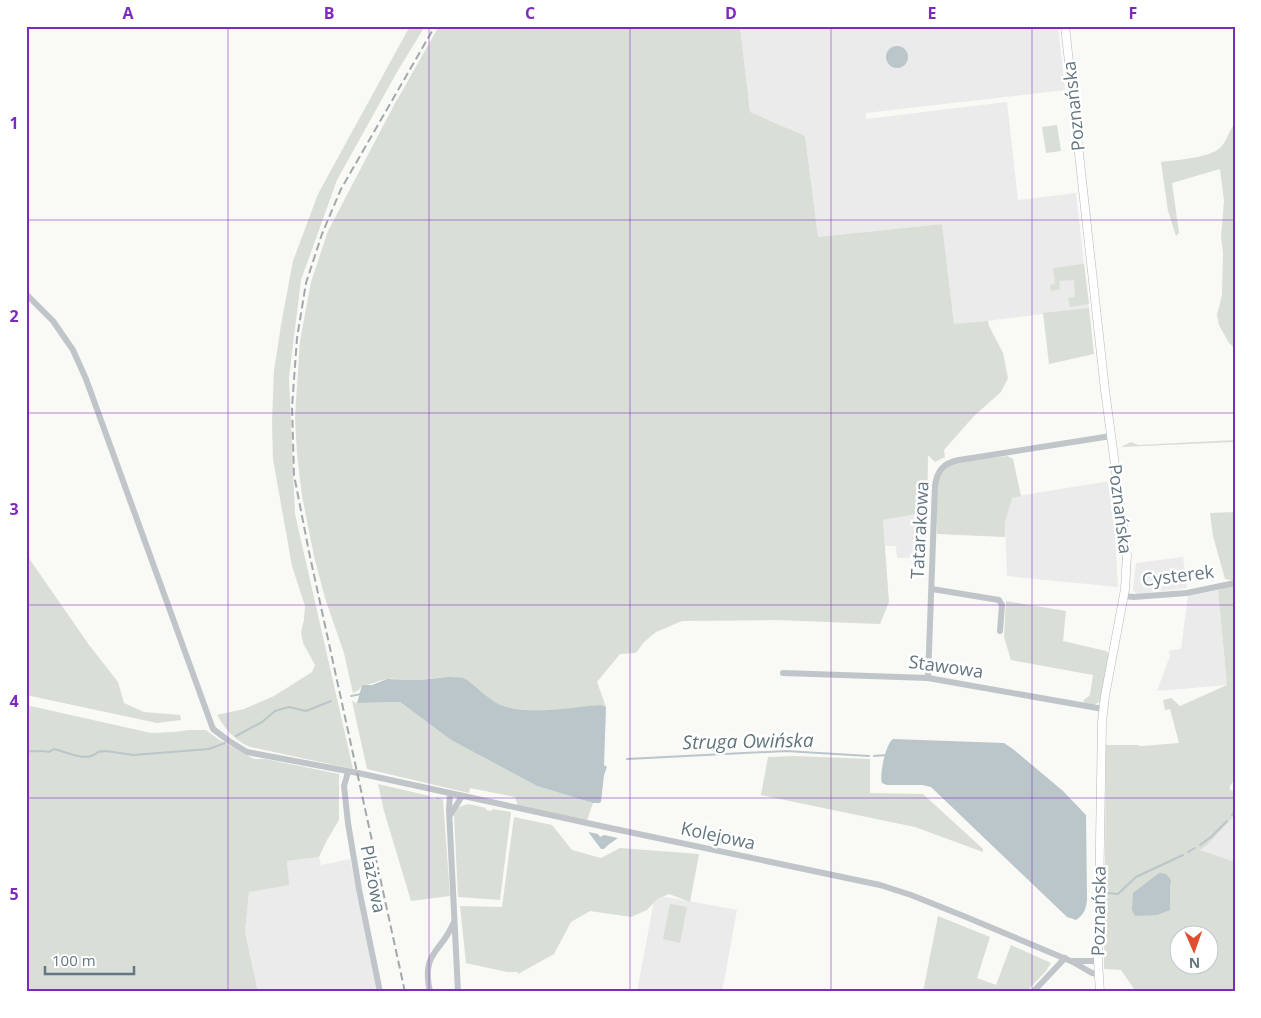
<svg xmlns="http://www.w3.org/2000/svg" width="1261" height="1018" font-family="'Open Sans',sans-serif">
<rect width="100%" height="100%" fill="#f9f9f6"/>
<g fill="#eaebea">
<polygon points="740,26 1058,26 1065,90 866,113 866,119 1007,102 1018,200 1076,193 1089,308 954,325 942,224 818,237 805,136 750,112"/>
<polygon points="1110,481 1117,521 1115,538 1118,587 1007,576 1005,522 1012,497"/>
<polygon points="927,512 926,557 897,558 896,546 885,546 883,520"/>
<polygon points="1183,557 1187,588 1137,594 1133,590 1136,563"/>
<polygon points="1218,590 1227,685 1157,691 1170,656 1169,651 1181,649 1188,596"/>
<polygon points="1235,815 1235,862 1200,850 1208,844"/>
<polygon points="319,857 321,865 350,859 378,992 258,992 245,932 249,892 288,885 287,861"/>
<polygon points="655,895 737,910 722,992 637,992"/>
</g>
<g fill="#d9ded6" fill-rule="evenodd">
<path d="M410,26H425L397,72L337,180L301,280L289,377L295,514L353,769L250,747C233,739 226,730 217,715L244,709L274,696L312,672L315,665L303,643L301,632L304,620L305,606L292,566L273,459L272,422L274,371L281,325L293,261L318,194Z"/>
<path d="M439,26H740L750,112L805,136L818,237L942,224L954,324L988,321L989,326L1003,353L1008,378L1001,392L974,416L944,450L945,457L935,462L928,455L927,512L883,520L889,602L880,624L777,620L682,621L656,632L644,642L636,653L620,654L597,682L606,707L601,705C569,708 532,716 501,705C487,700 473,680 460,678C446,675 432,679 418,680C408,680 398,678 388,679C378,680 373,685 362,685L359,690L353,693L344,653L325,598L314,556L302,496L297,454L295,417L300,341L311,282L328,231L393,107Z"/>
<path d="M1235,124V348L1229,343L1219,325L1217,315L1222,295L1223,252L1221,237L1224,201L1220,169L1172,183L1179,233L1176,236L1168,211L1161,162C1176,160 1209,158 1220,148C1227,142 1228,131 1235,124Z"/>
<polygon points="1057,125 1061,151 1046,153 1042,127"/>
<polygon points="1084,264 1089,304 1070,307 1068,298 1075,297 1074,280 1059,281 1060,289 1051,291 1050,285 1055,284 1053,268"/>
<polygon points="1089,308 1094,354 1049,364 1043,313"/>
<polygon points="1235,440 1235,442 1121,447 1131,442 1138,445"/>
<path d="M1007,456L1013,459L1021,496L1012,498L1005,522V537L937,534C937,519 933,477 945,468C953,461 994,458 1007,456Z"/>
<polygon points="1235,512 1235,581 1225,579 1213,536 1210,513"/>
<polygon points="26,554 89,645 118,682 124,703 144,712 180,715 181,720 157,723 26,695"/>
<path d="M1235,585V779L1230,786V790L1235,791V815L1208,844L1200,850L1235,862V992H1136L1121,970L1104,969L1106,747V745H1139V746H1142L1179,743L1170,709L1165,710L1163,700L1171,698L1180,706L1227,685L1218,590ZM1178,936H1208V966H1178Z"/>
<polygon points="1006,601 1066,611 1063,641 1106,651 1109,655 1100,702 1094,705 1083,702 1084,700 1090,695 1093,675 1011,660 1004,637"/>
<polygon points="352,701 357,703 400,702 451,740 537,786 593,803 587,820 518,806 515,797 470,788 469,793 367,769"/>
<polygon points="26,705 151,733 175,732 189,730 206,730 218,739 254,759 265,759 339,774 339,820 327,840 319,857 287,861 289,885 249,892 245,932 258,992 26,992"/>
<polygon points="794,756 870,759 870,793 923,794 983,849 983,852 915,827 761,795 768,757"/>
<polygon points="378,784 430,796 430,798 436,799 436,797 443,799 450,896 411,901 384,811"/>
<polygon points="468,804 486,808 486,810 492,811 492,809 511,812 500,900 458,897 454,815 459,807"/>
<polygon points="514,817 552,825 572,850 601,858 620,848 699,854 690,902 669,894 657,899 647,910 631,917 590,911 571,922 554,954 518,974 518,972 507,972 466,963 460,906 502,907"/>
<polygon points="670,904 687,907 680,943 663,939"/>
<polygon points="938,916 990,937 977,978 996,985 1011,945 1051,963 1046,971 1026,992 923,992"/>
</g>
<g fill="#bac6ca">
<circle cx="897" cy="57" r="11"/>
<path d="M448,677C452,677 458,677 463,678C473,682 488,700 501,705C529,716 571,707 601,705L606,707L604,765L607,767L604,775L601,802L599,803H593L537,786L451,740L400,702L357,703L362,685H372L387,679L419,680Z"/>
<path d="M893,739L1004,743L1013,749L1063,791L1086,815L1087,900C1086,909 1084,915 1076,920L1067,917L931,787L922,785H887L882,783C879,775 886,743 893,739Z"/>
<polygon points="589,832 598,834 600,837 604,835 618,838 608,845 604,849 601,849 589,833"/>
<polygon points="1159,873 1166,874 1171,880 1170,887 1170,910 1157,915 1135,916 1132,910 1133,893"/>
</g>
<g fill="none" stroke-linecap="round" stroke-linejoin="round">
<g stroke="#bac6ca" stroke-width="2">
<polyline points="351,696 361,694"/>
<polyline points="236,736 262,722 275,711 289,707 306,711 331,701"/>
<path d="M26,751C34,752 41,750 49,752L54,749C67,752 87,763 98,752L106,751L133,755L209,749L225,743"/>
<polyline points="874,756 887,755"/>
<polyline points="627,759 786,751 869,756"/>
<polyline points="1232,815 1235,810"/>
<polyline points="1200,845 1211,837 1227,821"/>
<polyline points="1188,852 1195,848"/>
<polyline points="1107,893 1118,894 1136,877 1183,855"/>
</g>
<defs>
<polyline id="major" points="1065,26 1105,390 1127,555 1125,589 1105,696 1102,722 1098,961 1100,992"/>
</defs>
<use href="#major" stroke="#b4b9bd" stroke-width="9"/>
<g stroke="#c0c5c9" stroke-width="6">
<polyline points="26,294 53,321 73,350 86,379 213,729 229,741 247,752 358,773 610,828 880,885 911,895 966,917 1073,962 1092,973 1098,974"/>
<polyline points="932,589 999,600 1002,605 1000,631"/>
<polyline points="1124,596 1134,597 1187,593 1235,583"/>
<polyline points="783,673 928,678 1103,709"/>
<path d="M928,678L935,486C937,471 943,463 959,460L1111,436"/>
<polyline points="348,772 344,786 348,823 359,889 380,992"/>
<polyline points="450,793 449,810 458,992"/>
<polyline points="451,814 462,796"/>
<polyline points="1074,961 1098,961"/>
<path d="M430,992C421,951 441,954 454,922"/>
<polyline points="1033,992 1065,958"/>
</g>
<use href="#major" stroke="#fff" stroke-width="8"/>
<polyline stroke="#a1a9ae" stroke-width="2" stroke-dasharray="8 4" stroke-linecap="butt" points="405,992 309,552 294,475 292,407 297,338 306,283 322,234 341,189 435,26"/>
</g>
<path fill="none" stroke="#7b2cbf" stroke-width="1" stroke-opacity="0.55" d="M228,26V992M429,26V992M630,26V992M831,26V992M1032,26V992M26,220H1235M26,413H1235M26,605H1235M26,798H1235"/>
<g text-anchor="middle" stroke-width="5" stroke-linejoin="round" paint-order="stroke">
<g font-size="18" fill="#647681" stroke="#fff">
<text transform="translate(1074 106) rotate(-96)" y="6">Poznańska</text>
<text transform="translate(1120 509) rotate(83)" y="6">Poznańska</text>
<text transform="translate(920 530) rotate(-87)" y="6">Tatarakowa</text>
<text transform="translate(1178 576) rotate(-7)" y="6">Cysterek</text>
<text transform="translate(946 667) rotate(8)" y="6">Stawowa</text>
<text transform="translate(718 836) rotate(12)" y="6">Kolejowa</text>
<text transform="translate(373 879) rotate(79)" y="6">Plażowa</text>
<text transform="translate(1099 911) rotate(-89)" y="6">Poznańska</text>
</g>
<g font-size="19" font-style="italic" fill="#5f757b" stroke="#fff">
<text transform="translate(748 741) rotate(-1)" y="7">Struga Owińska</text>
</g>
</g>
<rect width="1261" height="1018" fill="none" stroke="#ffffff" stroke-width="55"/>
<g transform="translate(1194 950) rotate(178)"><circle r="24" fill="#ffffff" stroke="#c1c8cd"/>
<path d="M0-4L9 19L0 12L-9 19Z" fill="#e04e2f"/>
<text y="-8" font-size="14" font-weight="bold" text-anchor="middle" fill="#647681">N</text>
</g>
<path d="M45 966v8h89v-8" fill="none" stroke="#647681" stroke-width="2.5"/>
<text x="52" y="966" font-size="15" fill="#647681" stroke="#ffffff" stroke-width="4" paint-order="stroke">100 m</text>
<rect x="28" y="28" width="1206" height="962" fill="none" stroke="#7b2cbf" stroke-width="2"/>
<g font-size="16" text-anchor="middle" font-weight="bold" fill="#7b2cbf">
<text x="128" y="19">A</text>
<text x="329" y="19">B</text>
<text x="530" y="19">C</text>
<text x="731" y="19">D</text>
<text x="932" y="19">E</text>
<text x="1133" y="19">F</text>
<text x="14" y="129">1</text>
<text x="14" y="322">2</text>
<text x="14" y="515">3</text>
<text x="14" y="707">4</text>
<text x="14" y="900">5</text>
</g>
</svg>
